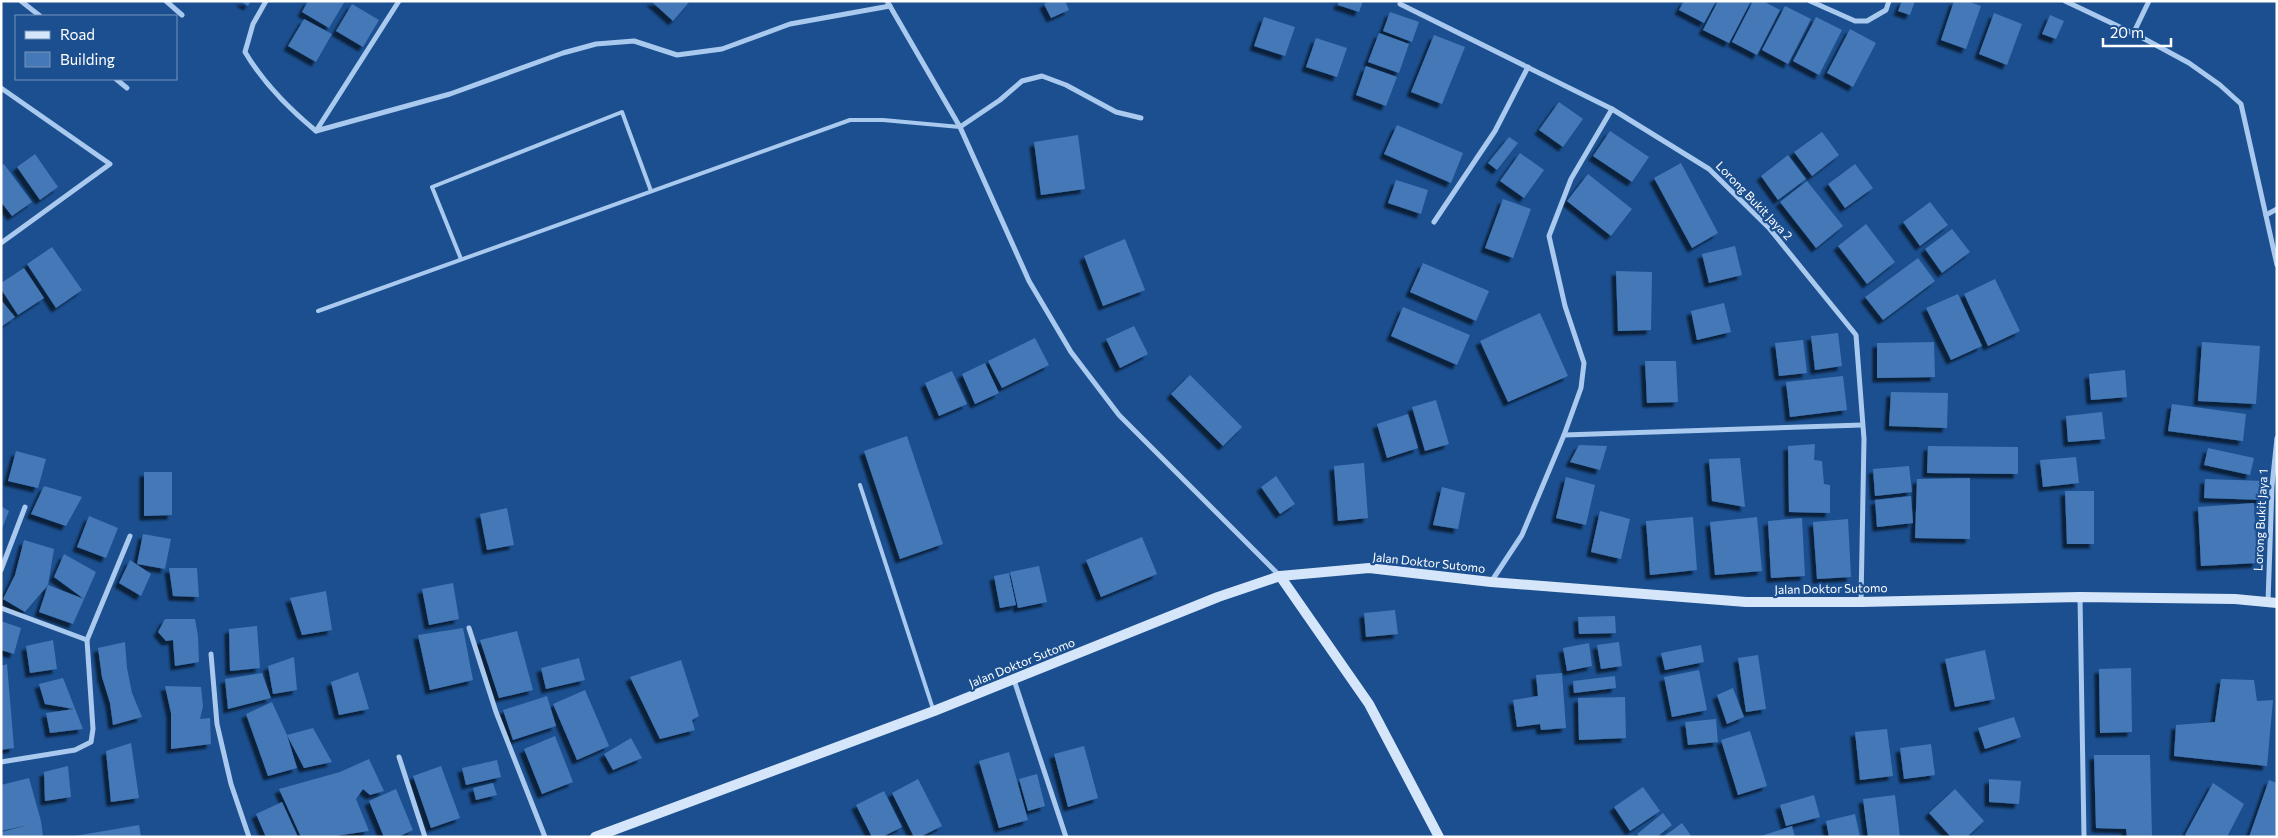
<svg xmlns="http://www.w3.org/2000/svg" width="2278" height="838" font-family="Commissioner,sans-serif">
<defs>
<filter id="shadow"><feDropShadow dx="-4.5" dy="4.5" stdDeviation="1" flood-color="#0009"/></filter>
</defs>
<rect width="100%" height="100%" fill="#1b4f8f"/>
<g fill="#4478b7" filter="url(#shadow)">
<polygon points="240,1 251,1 248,6"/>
<polygon points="308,1 345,1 329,28 302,12"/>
<polygon points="651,1 690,1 673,21"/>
<polygon points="1049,1 1065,1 1069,10 1051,18 1044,4"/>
<polygon points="1339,1 1363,1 1359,12 1338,5"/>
<polygon points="1684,1 1716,1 1704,23 1679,10"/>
<polygon points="1718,1 1751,1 1729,43 1703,30"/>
<polygon points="1753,1 1763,1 1780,10 1757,55 1732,42"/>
<polygon points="1902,1 1915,1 1910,15 1898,11"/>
<polygon points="1954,1 1967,1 1981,6 1966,49 1941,40"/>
<polygon points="352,4 379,20 363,47 336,31"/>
<polygon points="1785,6 1811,19 1788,64 1762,50"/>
<polygon points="1390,12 1419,22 1412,42 1383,31"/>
<polygon points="1994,13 2022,24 2007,65 1979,54"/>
<polygon points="2050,15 2064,21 2056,39 2042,34"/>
<polygon points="1264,17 1295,27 1285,56 1254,46"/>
<polygon points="1816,17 1842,30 1819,75 1793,61"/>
<polygon points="304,19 332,34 316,62 288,46"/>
<polygon points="1850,29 1876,43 1853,87 1827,73"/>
<polygon points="1379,33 1409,44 1399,73 1368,62"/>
<polygon points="1434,35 1465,47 1442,104 1411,92"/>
<polygon points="1316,38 1347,48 1337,77 1306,67"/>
<polygon points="1366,66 1397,77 1386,106 1356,95"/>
<polygon points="1559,102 1583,119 1563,147 1539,130"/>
<polygon points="1397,125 1463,153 1451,183 1384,154"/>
<polygon points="1610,131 1649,157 1632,182 1593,156"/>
<polygon points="1822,132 1839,155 1812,176 1794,152"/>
<polygon points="1078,135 1085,189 1041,195 1034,142"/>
<polygon points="1509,137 1518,143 1497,170 1488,163"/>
<polygon points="1520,153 1544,170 1524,198 1500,181"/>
<polygon points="35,154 58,187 40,200 17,167"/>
<polygon points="1788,155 1806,179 1778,200 1761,176"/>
<polygon points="1681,163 1718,233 1692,248 1654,178"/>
<polygon points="4,164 32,202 12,216 1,202 1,166"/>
<polygon points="1855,164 1873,188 1845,208 1828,184"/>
<polygon points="1588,174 1632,209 1611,236 1567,201"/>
<polygon points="1396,180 1428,190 1421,214 1388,203"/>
<polygon points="1807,181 1843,226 1816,248 1780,202"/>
<polygon points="1503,199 1531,209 1513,258 1485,248"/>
<polygon points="1930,202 1948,225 1920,246 1903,222"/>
<polygon points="1866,224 1895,262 1867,284 1838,246"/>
<polygon points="1952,229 1970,252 1942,273 1925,249"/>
<polygon points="1125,239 1145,290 1103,306 1084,256"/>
<polygon points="1735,246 1742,275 1709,283 1702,254"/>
<polygon points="52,247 82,290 56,308 27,264"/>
<polygon points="1918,258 1935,281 1883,320 1865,297"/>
<polygon points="1423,263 1489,291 1476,321 1410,292"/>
<polygon points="24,268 44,298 18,315 1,289 1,283"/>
<polygon points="1616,271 1652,272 1651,330 1618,331"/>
<polygon points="1995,279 2020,331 1988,346 1964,294"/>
<polygon points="1958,294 1982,346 1951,360 1926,308"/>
<polygon points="1,300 15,317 1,327"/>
<polygon points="1724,303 1731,332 1697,340 1691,311"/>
<polygon points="1403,307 1470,335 1457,365 1391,336"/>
<polygon points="1540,313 1568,376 1508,402 1480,341"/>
<polygon points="1134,326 1148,354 1120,368 1106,339"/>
<polygon points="1838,333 1842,366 1815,370 1811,336"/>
<polygon points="1035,338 1049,365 1002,388 988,361"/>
<polygon points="1803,340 1807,373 1779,376 1775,343"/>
<polygon points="1934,342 1935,377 1877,378 1877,343"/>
<polygon points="2202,342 2260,346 2256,404 2198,401"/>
<polygon points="1645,361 1676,361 1678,402 1647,403"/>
<polygon points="985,363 999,393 975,404 962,374"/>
<polygon points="2125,370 2127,397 2091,400 2089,374"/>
<polygon points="952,371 967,404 939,416 925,383"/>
<polygon points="1190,375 1242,427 1223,446 1171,394"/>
<polygon points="1843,376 1847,410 1790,417 1786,382"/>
<polygon points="1891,392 1948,393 1947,428 1889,426"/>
<polygon points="1436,400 1449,444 1425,451 1412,407"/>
<polygon points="2172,404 2246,414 2243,441 2168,431"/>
<polygon points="2102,412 2105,439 2068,442 2066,416"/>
<polygon points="1408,414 1418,448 1387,458 1377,424"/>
<polygon points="907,436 943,544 900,559 864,451"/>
<polygon points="1815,444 1814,460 1822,461 1824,484 1830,485 1830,513 1789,512 1788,446"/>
<polygon points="1579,445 1607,446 1600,470 1570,462"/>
<polygon points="1928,446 2018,447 2018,474 1927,473"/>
<polygon points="2208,448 2254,458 2250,475 2204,465"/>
<polygon points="16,451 46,459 38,488 8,481"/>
<polygon points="2076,457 2079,483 2043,487 2040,460"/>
<polygon points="1740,458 1745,507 1712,501 1709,459"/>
<polygon points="1364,463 1368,518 1338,521 1334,466"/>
<polygon points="1909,466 1912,492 1875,496 1873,469"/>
<polygon points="144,472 172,472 172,515 144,516"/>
<polygon points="1276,476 1295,504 1280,514 1261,487"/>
<polygon points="1566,477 1595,485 1586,525 1556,518"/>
<polygon points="1970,478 1970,539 1915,538 1917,479"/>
<polygon points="2205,479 2265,481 2264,500 2204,498"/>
<polygon points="44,486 82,497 66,526 31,514"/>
<polygon points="1442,487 1465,493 1458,529 1433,525"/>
<polygon points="2065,491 2094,491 2094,544 2067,544"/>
<polygon points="1911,496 1913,523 1877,527 1875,500"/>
<polygon points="2254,503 2257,563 2201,566 2198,507"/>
<polygon points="1,506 9,511 1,531"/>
<polygon points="507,508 514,545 487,550 480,514"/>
<polygon points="1600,511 1630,519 1621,559 1591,552"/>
<polygon points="89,516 118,528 106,558 77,547"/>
<polygon points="1693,517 1697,570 1650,575 1646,521"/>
<polygon points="1757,517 1762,571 1715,575 1710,522"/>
<polygon points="1802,518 1805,576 1771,578 1768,521"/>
<polygon points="1848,519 1851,577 1817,579 1813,522"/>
<polygon points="143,534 171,539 165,569 137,564"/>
<polygon points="1142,537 1157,574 1101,597 1086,560"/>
<polygon points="24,540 54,549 48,585 25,612 3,599 15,575"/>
<polygon points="64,554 96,572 73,624 39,612 48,585 84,599 54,577"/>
<polygon points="130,560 151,574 141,596 119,583"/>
<polygon points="1039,566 1047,602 1018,608 1010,572"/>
<polygon points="169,568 197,568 199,597 173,596"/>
<polygon points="1009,573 1016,605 1000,608 994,576"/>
<polygon points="453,583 459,619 429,625 422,589"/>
<polygon points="326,591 332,630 302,635 290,598"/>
<polygon points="1395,610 1398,634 1366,637 1364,613"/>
<polygon points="1615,616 1616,633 1579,634 1578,617"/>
<polygon points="165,619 195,619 198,636 199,662 175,666 173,640 166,641 158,632"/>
<polygon points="1,621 21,628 14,654 1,650"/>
<polygon points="257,626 260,668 230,671 229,629"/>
<polygon points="463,628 473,680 430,690 418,635"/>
<polygon points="517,631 533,690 499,698 480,640"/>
<polygon points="53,640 57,669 30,673 26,646"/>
<polygon points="125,642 127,668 132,693 142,717 113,725 110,703 102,677 98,648"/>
<polygon points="1619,642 1622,666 1601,669 1597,645"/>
<polygon points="1589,643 1592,666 1567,671 1563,648"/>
<polygon points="1701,645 1704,662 1665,670 1661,653"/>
<polygon points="1985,650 1995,699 1955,707 1945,659"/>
<polygon points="1758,655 1766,709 1746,712 1738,658"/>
<polygon points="294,657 297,690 273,694 268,666"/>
<polygon points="579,658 585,680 546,689 541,668"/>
<polygon points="681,660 699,716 692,720 695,730 660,739 630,677"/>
<polygon points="7,664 14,748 1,750 1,666"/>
<polygon points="2131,668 2132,732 2100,733 2099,669"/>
<polygon points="1699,670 1707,710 1672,717 1664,677"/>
<polygon points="358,672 369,709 339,715 331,682"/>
<polygon points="262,673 271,698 228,709 225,679"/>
<polygon points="1562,673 1566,728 1541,730 1540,724 1517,727 1513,700 1538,696 1536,675"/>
<polygon points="1615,676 1616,688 1574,693 1573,681"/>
<polygon points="63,678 83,729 50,733 46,713 74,709 45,704 39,684"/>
<polygon points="2221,679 2254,680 2257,701 2273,700 2267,766 2174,756 2176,725 2215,722"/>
<polygon points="165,686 201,687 203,706 200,719 210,718 211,744 171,749 171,713"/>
<polygon points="1733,688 1744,717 1727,724 1717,695"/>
<polygon points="585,690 609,746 577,760 553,704"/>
<polygon points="547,696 556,726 513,740 503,710"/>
<polygon points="1625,697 1626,738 1579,740 1578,698"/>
<polygon points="272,702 287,735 297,768 268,776 246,714"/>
<polygon points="2014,717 2021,737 1985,749 1978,728"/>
<polygon points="1716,719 1718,742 1688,745 1685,722"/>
<polygon points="313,728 332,762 304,768 287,735"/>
<polygon points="1887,729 1893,776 1860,780 1855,732"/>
<polygon points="1750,731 1767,786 1738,795 1721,740"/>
<polygon points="555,736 573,782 542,794 524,749"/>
<polygon points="631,738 642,758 613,770 604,754"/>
<polygon points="131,743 139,798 111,802 106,751"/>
<polygon points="1931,744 1935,775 1904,779 1900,748"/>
<polygon points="1084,746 1098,798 1068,807 1054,754"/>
<polygon points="1009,752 1028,820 999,828 979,761"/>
<polygon points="2094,755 2150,755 2152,837 2127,837 2126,829 2096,828"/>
<polygon points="369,759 384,791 370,795 363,789 356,799 369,831 328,837 301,837 279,789 340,772"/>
<polygon points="497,760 501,777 466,785 462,768"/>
<polygon points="68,766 71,797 45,801 44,772"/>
<polygon points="441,766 460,818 431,828 413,776"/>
<polygon points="1037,774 1045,806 1028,811 1019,779"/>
<polygon points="29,778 41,821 43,837 1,837 1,832 28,825 1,831 1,785"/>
<polygon points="918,779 942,826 920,837 914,837 892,793"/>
<polygon points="1989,779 2021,781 2019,804 1989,802"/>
<polygon points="2269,780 2277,783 2277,837 2249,837"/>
<polygon points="493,783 497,795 476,800 473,788"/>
<polygon points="2213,783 2244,804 2227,837 2190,837 2185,835"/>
<polygon points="1643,787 1660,811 1630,831 1614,807"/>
<polygon points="396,789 413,830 398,837 384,837 369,801"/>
<polygon points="1955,789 1984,821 1967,837 1951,837 1929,813"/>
<polygon points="884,791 902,827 882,837 872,837 856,805"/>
<polygon points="1814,795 1820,817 1786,826 1780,805"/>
<polygon points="1895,795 1900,837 1868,837 1863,799"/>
<polygon points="282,802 298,837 266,837 256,814"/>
<polygon points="1663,813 1672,825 1657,837 1639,837 1637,834"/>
<polygon points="1855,814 1860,837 1829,837 1826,821"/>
<polygon points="1682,823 1692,837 1663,837"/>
<polygon points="139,825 141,837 75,837 75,836"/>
<polygon points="1792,826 1795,837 1761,837 1761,836"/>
</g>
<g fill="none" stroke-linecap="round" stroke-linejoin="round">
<g stroke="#a9c9ee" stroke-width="4">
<polyline points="461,259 432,187 622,112 651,191"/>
<polyline points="318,311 850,120 883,120 960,127"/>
<polyline points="860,485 933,709"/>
</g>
<g stroke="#a9c9ee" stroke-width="5">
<polyline points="21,1 40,16"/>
<polyline points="166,1 182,15"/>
<path d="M266,1L253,24L245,52C264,84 288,108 316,131"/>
<polyline points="399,1 316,131 450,94 563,53 596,44 634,41 677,55 722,49 790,24 890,6"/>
<polyline points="887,1 960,127 1029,281 1071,352 1119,415 1280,576"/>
<polyline points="1810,1 1855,21 1867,21 1886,10 1889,1"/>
<polyline points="2065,1 2141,37 2189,63 2220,85 2241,104 2277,265"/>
<polyline points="1400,4 1612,109 1709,169 1769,228 1856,335 1864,439 1861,602"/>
<polyline points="2133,34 2149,1"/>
<polyline points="116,79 127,88"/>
<polyline points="1,88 110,164 1,243"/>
<polyline points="960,127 1000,100 1022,81 1042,76 1066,85 1116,112 1141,118"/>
<polyline points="2266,215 2277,209"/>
<polyline points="1434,222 1495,131 1528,67"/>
<polyline points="1564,435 1581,388 1584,363 1565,306 1549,236 1571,179 1612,109"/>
<polyline points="1,570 25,507"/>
<polyline points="1491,582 1522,535 1564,435 1862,425"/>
<polyline points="2080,597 2084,837"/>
<polyline points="2268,602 2272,486 2277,438"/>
<polyline points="1,608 87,640"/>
<polyline points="469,628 496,712 545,837"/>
<polyline points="211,654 217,724 231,784 249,837"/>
<polyline points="1014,680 1066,837"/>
<polyline points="399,757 425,837"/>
<polyline points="1,762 75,750 91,742 93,729 87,640 130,536"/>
</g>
<g stroke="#d6e6fa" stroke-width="10">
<polyline points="1280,576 1369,704 1439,837"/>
<polyline points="595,837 934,711 1218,597 1280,576 1369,568 1491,582 1746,602 1861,602 2080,597 2235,599 2277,603"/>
</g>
</g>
<g text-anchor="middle" stroke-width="4.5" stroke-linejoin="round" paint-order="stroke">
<g font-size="12" fill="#fff" stroke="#1b4f8f">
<text transform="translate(1754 201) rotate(46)" y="4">Lorong Bukit Jaya 2</text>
<text transform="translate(2261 520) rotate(-87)" y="4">Lorong Bukit Jaya 1</text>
<text transform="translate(1429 563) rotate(6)" y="4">Jalan Doktor Sutomo</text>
<text transform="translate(1831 589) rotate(-1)" y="4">Jalan Doktor Sutomo</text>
<text transform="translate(1022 663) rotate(-22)" y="4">Jalan Doktor Sutomo</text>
</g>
</g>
<rect width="2278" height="838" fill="none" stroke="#ffffff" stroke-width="5"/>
<rect x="15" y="15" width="162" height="65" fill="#1b4f8f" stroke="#7695bc"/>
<rect x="25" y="31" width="25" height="8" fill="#d6e6fa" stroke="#7695bc"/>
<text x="60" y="40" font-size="15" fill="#ffffff">Road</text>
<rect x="25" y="52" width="25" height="15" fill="#4478b7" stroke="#7695bc"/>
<text x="60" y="65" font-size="15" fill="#ffffff">Building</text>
<path d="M2103 38v8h68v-8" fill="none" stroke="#ffffff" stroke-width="2.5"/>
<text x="2110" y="38" font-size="15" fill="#ffffff" stroke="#1b4f8f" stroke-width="4" paint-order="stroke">20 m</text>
</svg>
